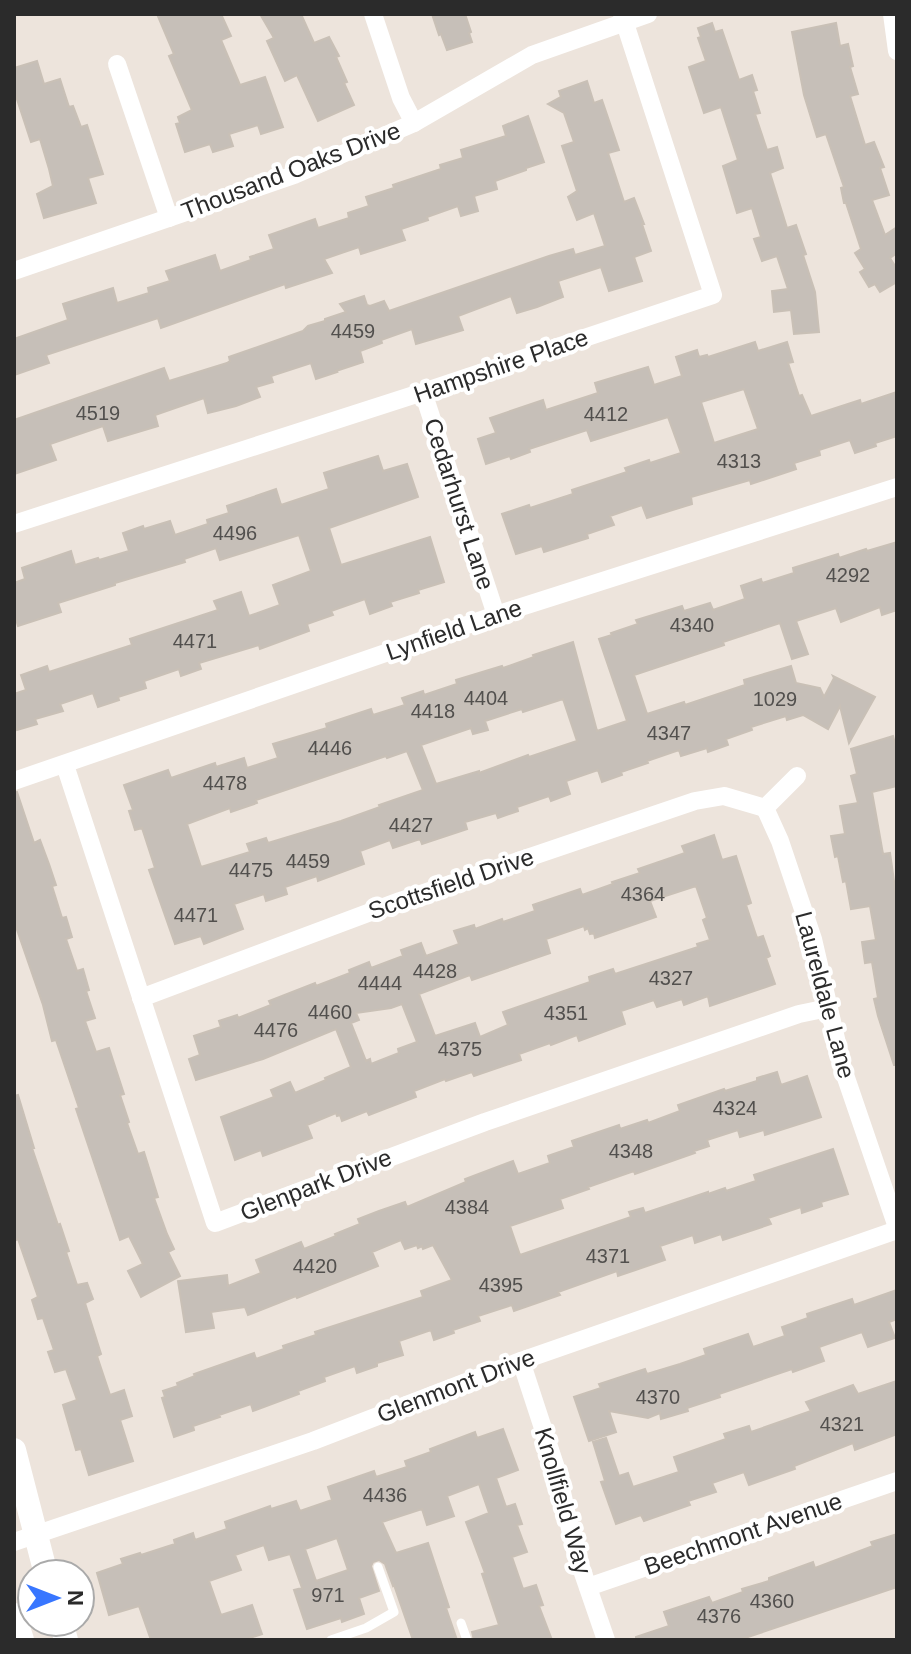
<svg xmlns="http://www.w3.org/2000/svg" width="911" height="1654" font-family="Helvetica,sans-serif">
<rect width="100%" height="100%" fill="#ede4dc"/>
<g fill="#c6bfb8" stroke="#c9c0b6" stroke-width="2" fill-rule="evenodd">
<polygon points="157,14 221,14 231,36 221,40 240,85 265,77 283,127 261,134 258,125 229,134 233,146 213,152 210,144 185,152 176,124 180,123 178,117 192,110 169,56 174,54"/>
<polygon points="260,14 301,14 314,43 329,37 339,56 336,57 347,82 344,83 354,105 318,121 297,75 285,81 267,41 274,38"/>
<polygon points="432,14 465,14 471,32 469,33 472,42 447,50 441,34 439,35"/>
<polygon points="712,23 715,32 722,30 739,80 752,75 757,90 753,91 760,113 755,114 767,150 777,147 783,168 770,173 787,228 796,225 806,254 803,255 815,292 819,332 794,334 791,310 774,312 772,291 788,289 777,256 762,261 754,239 761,237 752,208 737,213 723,166 738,160 721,107 704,113 689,67 706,61 698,38 701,37 698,28"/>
<polygon points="836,23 840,46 848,44 853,66 850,67 858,94 850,96 865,145 874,142 884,167 880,168 889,195 872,200 885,235 897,227 897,253 890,258 897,269 897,282 880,292 875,284 869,287 860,272 865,269 855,253 861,249 846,203 844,203 841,188 844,187 826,134 817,137 804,95 792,32"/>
<polygon points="37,61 44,84 60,79 69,107 73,106 81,127 87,125 103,174 88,178 96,203 44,218 37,194 53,186 49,169 40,139 31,142 14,90 14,68"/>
<polygon points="587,81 594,103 602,100 619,150 608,153 624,202 634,198 644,224 642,224 651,251 634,257 642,281 609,291 601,267 558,281 563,297 537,307 517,313 511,296 458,316 463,330 443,336 416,344 412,329 381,340 382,343 360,351 363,362 336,371 337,372 316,379 311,363 271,376 273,382 256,387 260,397 236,406 208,413 204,398 155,415 158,426 108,441 103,426 50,444 56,460 14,474 14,420 164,368 169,381 227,363 230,361 229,357 303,331 308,326 325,321 325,319 346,312 340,304 364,296 367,305 370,306 384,301 389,311 549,256 573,249 575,255 605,246 594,213 577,220 568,197 577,191 562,146 574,142 564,113 548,104 561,97 559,91"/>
<polygon points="528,116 544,162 526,168 526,170 495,181 497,189 474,196 478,211 461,216 458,206 427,217 428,220 401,229 405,240 361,254 359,247 324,259 332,273 286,288 285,284 161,328 158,318 46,355 49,363 14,375 14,339 68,320 63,304 113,288 117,303 149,293 148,288 170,281 166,271 215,255 220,271 251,260 250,257 274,249 269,235 315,219 318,228 349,218 348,213 369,206 366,197 394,188 393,185 441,169 440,165 463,158 461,150 506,136 503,126"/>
<path d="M755,342L758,351L787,342L793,362L788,363L799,396L802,395L811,416L860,400L861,404L897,392V436L875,443L876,446L855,453L850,440L819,450L820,455L794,463L796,469L751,484L750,480L691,497L692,504L647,518L642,505L610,516L614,525L587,534L588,538L544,552L542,546L516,554L502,514L529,505L530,508L573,494L572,490L627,472L625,468L649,460L650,463L681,453L668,417L591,441L587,430L529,449L530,452L511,459L510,456L486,464L478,439L496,433L490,418L543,400L546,410L598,393L595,383L648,367L654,385L682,376L676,357L697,350L699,357L707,355L708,357ZM744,389L758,429L714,443L701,402Z"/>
<polygon points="378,456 383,471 407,464 418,497 329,528 341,565 430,537 444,582 418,590 419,593 390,602 392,606 370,614 365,599 331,611 333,615 307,624 309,631 260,649 259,645 199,663 201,669 181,676 179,669 144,681 146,688 118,697 119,700 98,707 93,693 60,704 63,711 35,719 37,724 17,730 14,721 14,694 26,690 21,675 47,666 49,672 132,645 130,639 218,610 214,601 241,592 249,616 280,605 273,585 311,571 299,535 220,560 216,548 184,559 185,562 115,583 115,585 58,603 61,612 18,626 14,613 14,583 25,579 22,568 71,551 75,565 98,558 99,560 129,551 123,533 143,526 144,529 170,521 175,535 208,524 207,520 229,513 227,506 276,489 281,505 329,489 324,473"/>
<path d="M897,542V610L882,615L880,607L841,622L836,608L796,621L808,654L792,659L780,623L723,642L724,645L634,675L647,714L684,702L685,705L745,685L744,680L791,666L796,683L820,688L824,697L834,678L833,676L875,697L849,743L840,706L828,729L803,715L787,720L786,716L751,727L752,730L726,739L728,745L708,752L707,748L681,756L679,750L647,761L648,763L621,772L622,775L602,782L598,770L566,781L570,794L551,801L549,796L517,807L518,811L498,818L496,813L465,822L467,829L422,844L420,839L393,848L390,840L360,851L364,864L318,881L317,876L285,887L287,894L266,901L264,894L234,904L243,929L204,944L201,936L175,944L149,870L155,868L142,828L135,830L129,811L133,810L124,785L168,770L171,778L215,763L216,767L244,758L247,768L278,758L273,744L327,728L326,724L371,709L373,715L405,705L402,698L423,691L424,695L457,684L456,680L502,666L503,668L534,657L533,655L573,642L597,731L627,721L599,639L612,635L611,633L638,624L636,620L682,606L684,611L710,603L713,610L745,599L741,586L761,579L762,583L794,573L793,568L838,554L839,558L866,549L867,551ZM563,699L577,741L529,757L528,755L479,773V771L436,784L421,745L471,728L473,734L488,730L485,721L522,709L523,712ZM407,751L423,790L379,805L380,807L341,821L268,843L266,838L247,844L250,852L201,867L187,824L230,808L231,812L257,803L256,800L386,756L387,758Z"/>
<polygon points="893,736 897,751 897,786 872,792 883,854 890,853 897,902 897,1065 894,1065 878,1016 874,999 878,998 872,962 865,963 862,942 876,940 870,906 851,909 846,881 843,882 838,856 835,857 831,836 845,834 840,806 858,803 851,776 857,774 851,749"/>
<polygon points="17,792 34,843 40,840 49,864 56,885 52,886 62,918 66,917 72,937 66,939 77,971 83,969 89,990 86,991 95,1018 85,1021 96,1052 109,1048 124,1094 120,1095 129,1122 127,1123 138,1154 144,1152 158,1197 154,1198 167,1234 174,1249 168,1252 180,1276 141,1297 128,1271 143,1264 129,1236 120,1240 76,1109 79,1108 56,1040 52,1041 43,1005 14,921 14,793"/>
<path d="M714,835L722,860L736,856L751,903L746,905L757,938L763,936L770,956L766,958L775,984L710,1006L708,996L684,1005L682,999L657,1007L654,1000L621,1011L625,1024L579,1041L577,1035L551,1045L550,1043L519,1054L521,1060L474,1076L472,1072L446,1081L445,1079L414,1091L416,1097L369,1115L367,1111L342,1121L340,1115L337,1116L336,1113L307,1125L312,1138L263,1156L261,1150L235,1160L221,1117L274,1097L271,1090L290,1082L295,1093L326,1080L325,1078L351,1067L336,1029L263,1059L196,1080L189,1059L200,1055L194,1036L221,1027L219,1021L237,1015L238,1018L271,1005L269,1001L315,983L316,986L350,973L349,970L369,962L371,968L403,956L401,950L421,943L426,956L459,944L454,931L474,925L475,929L502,919L503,922L535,911L533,905L580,889L582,895L613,884L612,882L640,873L638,869L685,853L682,846ZM696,886L707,918L703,920L710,940L697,944L698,947L615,974L613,969L589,977L590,982L503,1012L508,1025L480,1037L475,1023L435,1036L419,994L470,975L472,980L550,953L546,939L584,926L585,930L588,928L590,934L594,933L595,938L656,917L650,901ZM402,1004L417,1042L398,1049L399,1053L371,1064L370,1059L366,1061L351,1023L359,1020L356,1013L391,1008Z"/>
<polygon points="777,1072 781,1085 807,1076 821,1117 765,1135 764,1130 740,1137 738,1130 707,1140 709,1146 694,1151 695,1153 635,1174 634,1171 588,1187 589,1189 560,1199 563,1208 510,1226 520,1255 631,1217 629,1212 643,1208 645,1213 708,1192 708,1194 725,1188 726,1191 756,1181 754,1175 833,1149 848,1194 821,1202 822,1206 802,1213 801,1207 768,1218 771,1224 723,1240 721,1234 695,1243 693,1235 660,1246 665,1260 618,1276 617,1271 558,1292 560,1295 514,1311 512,1305 478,1316 480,1321 453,1330 454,1333 434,1340 431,1330 399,1341 403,1355 377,1363 377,1366 357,1373 355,1366 324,1377 325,1381 298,1391 299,1394 253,1411 251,1404 219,1415 220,1417 193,1426 194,1430 174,1437 162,1398 165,1397 163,1391 178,1386 177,1383 195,1376 194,1374 254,1353 256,1359 284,1349 283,1346 316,1335 315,1332 423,1297 421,1291 452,1280 433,1245 423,1249 422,1246 418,1248 417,1245 405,1249 401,1240 372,1252 378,1266 297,1298 296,1296 248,1315 245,1307 211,1312 214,1328 186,1332 178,1281 227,1275 228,1286 261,1273 256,1260 301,1242 304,1249 336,1236 335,1234 360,1224 358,1219 379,1211 405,1202 407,1207 466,1182 465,1179 513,1161 518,1174 550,1163 548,1156 574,1147 572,1141 619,1125 620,1129 647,1120 648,1123 680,1111 678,1105 724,1089 725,1091 757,1081 757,1078"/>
<polygon points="18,1095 34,1148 32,1148 58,1225 60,1224 69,1251 66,1252 77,1285 87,1283 93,1299 85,1303 101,1354 97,1356 110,1395 124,1390 132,1416 120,1420 133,1461 89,1475 81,1449 76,1450 63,1405 77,1400 66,1369 55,1372 48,1352 54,1350 43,1318 38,1319 32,1300 38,1297 18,1239 14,1241 14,1096"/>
<polygon points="897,1290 897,1319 889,1322 895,1338 868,1347 862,1332 819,1347 824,1361 793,1372 792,1369 719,1394 720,1397 687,1408 688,1411 661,1419 660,1413 648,1418 609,1411 616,1432 589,1441 574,1397 601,1388 599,1384 645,1369 647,1374 680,1364 706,1355 704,1349 748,1334 753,1347 785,1336 782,1327 808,1318 807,1314 852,1299 854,1305"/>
<polygon points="897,1381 897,1434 855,1450 853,1443 794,1466 795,1469 749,1485 744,1472 712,1483 716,1492 688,1501 690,1505 644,1521 641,1515 616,1524 601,1482 605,1481 593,1442 606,1438 619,1476 628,1473 633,1487 679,1472 674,1457 726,1439 724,1434 749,1426 751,1432 811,1411 806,1402 853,1385 858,1394"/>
<path d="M503,1429L518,1470L496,1478L506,1507L515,1504L522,1524L517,1525L527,1552L512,1557L523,1589L536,1585L543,1605L539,1606L552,1640H474L472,1632L499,1625L482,1574L485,1573L466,1522L489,1513L479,1484L447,1496L454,1516L427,1525L422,1509L382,1522L396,1553L428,1543L449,1607L446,1608L457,1640H413L394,1585L393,1586L385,1564L379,1560L373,1562L371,1566L379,1591L359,1598L364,1614L342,1622L341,1618L307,1629L294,1590L302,1588L290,1554L269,1560L264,1545L235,1555L241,1570L209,1581L221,1615L252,1605L262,1634L244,1640H151L139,1606L109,1615L97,1573L123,1564L121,1559L140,1553L141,1555L175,1544L174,1540L193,1533L195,1540L227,1529L225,1522L270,1506L271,1509L296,1501L300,1511L332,1500L328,1487L374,1471L376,1477L407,1467L405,1461L431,1452L430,1449L475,1432L477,1438ZM337,1538L348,1570L316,1581L305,1549Z"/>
<polygon points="897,1534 897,1587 739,1640 636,1640 636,1637 669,1626 664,1612 709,1597 712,1603 743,1592 742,1589 769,1581 769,1578 813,1562 815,1568 873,1546 871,1542"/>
</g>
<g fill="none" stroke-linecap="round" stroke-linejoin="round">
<g stroke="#fff" stroke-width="9">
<polyline points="461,1623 467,1640"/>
<polyline points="331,1640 366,1628 394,1612 378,1567"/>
</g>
<g stroke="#fff" stroke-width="18">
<polyline points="373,14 401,98 414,123"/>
<polyline points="892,14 897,51"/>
<polyline points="117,64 169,218"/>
<polyline points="14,271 294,175 414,123 532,55 648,14"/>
<polyline points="423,392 496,615"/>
<polyline points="14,524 423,392 713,295 622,14"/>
<polyline points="65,765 215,1223 485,1122 799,1014 828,1008"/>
<polyline points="797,776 765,808 780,841 813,939 843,1069 897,1227"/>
<polyline points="14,781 496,615 897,487"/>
<polyline points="141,998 400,901 695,801 724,796 765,808"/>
<polyline points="521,1361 558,1474 574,1547 606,1640"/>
<polyline points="14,1542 313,1441 521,1361 897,1230"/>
<polyline points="588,1587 897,1481"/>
</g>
<g stroke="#fff" stroke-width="24">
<polyline points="14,1450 46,1574"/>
<polyline points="14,1615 22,1640"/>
<polyline points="61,1622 66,1640"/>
</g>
</g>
<g text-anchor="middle" stroke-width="8" stroke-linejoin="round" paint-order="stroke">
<g font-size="20" fill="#52504e">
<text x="353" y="338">4459</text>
<text x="98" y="420">4519</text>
<text x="606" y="421">4412</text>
<text x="739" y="468">4313</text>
<text x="235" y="540">4496</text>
<text x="848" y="582">4292</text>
<text x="692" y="632">4340</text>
<text x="195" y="648">4471</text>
<text x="486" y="705">4404</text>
<text x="775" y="706">1029</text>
<text x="433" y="718">4418</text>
<text x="669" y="740">4347</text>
<text x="330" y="755">4446</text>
<text x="225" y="790">4478</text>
<text x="411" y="832">4427</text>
<text x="308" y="868">4459</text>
<text x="251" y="877">4475</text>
<text x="643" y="901">4364</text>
<text x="196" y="922">4471</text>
<text x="435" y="978">4428</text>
<text x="671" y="985">4327</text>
<text x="380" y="990">4444</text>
<text x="330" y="1019">4460</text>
<text x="566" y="1020">4351</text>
<text x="276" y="1037">4476</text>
<text x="460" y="1056">4375</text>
<text x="735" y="1115">4324</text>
<text x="631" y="1158">4348</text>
<text x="467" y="1214">4384</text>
<text x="608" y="1263">4371</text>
<text x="315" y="1273">4420</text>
<text x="501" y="1292">4395</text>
<text x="658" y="1404">4370</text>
<text x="842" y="1431">4321</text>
<text x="385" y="1502">4436</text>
<text x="328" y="1602">971</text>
<text x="772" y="1608">4360</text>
<text x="719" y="1623">4376</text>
</g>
<g font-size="24" fill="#2b2b2b" stroke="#fff">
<text transform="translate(291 171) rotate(-21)" y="8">Thousand Oaks Drive</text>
<text transform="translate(501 366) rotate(-19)" y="8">Hampshire Place</text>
<text transform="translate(459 504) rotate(72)" y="8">Cedarhurst Lane</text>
<text transform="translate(454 630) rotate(-19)" y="8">Lynfield Lane</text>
<text transform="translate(451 884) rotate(-19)" y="8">Scottsfield Drive</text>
<text transform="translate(825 995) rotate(75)" y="8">Laureldale Lane</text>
<text transform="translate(316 1185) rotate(-21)" y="8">Glenpark Drive</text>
<text transform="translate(456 1386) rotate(-21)" y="8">Glenmont Drive</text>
<text transform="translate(563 1501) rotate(74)" y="8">Knollfield Way</text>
<text transform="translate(743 1534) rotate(-19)" y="8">Beechmont Avenue</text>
</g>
</g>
<rect width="911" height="1654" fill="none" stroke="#2b2b2b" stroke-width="32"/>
<g transform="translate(56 1598) rotate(90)"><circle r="38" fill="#ffffff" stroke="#aaaaaa" stroke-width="2"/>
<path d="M0-6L14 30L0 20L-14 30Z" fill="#3876ff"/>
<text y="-12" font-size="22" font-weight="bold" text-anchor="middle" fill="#2b2b2b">N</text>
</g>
</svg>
